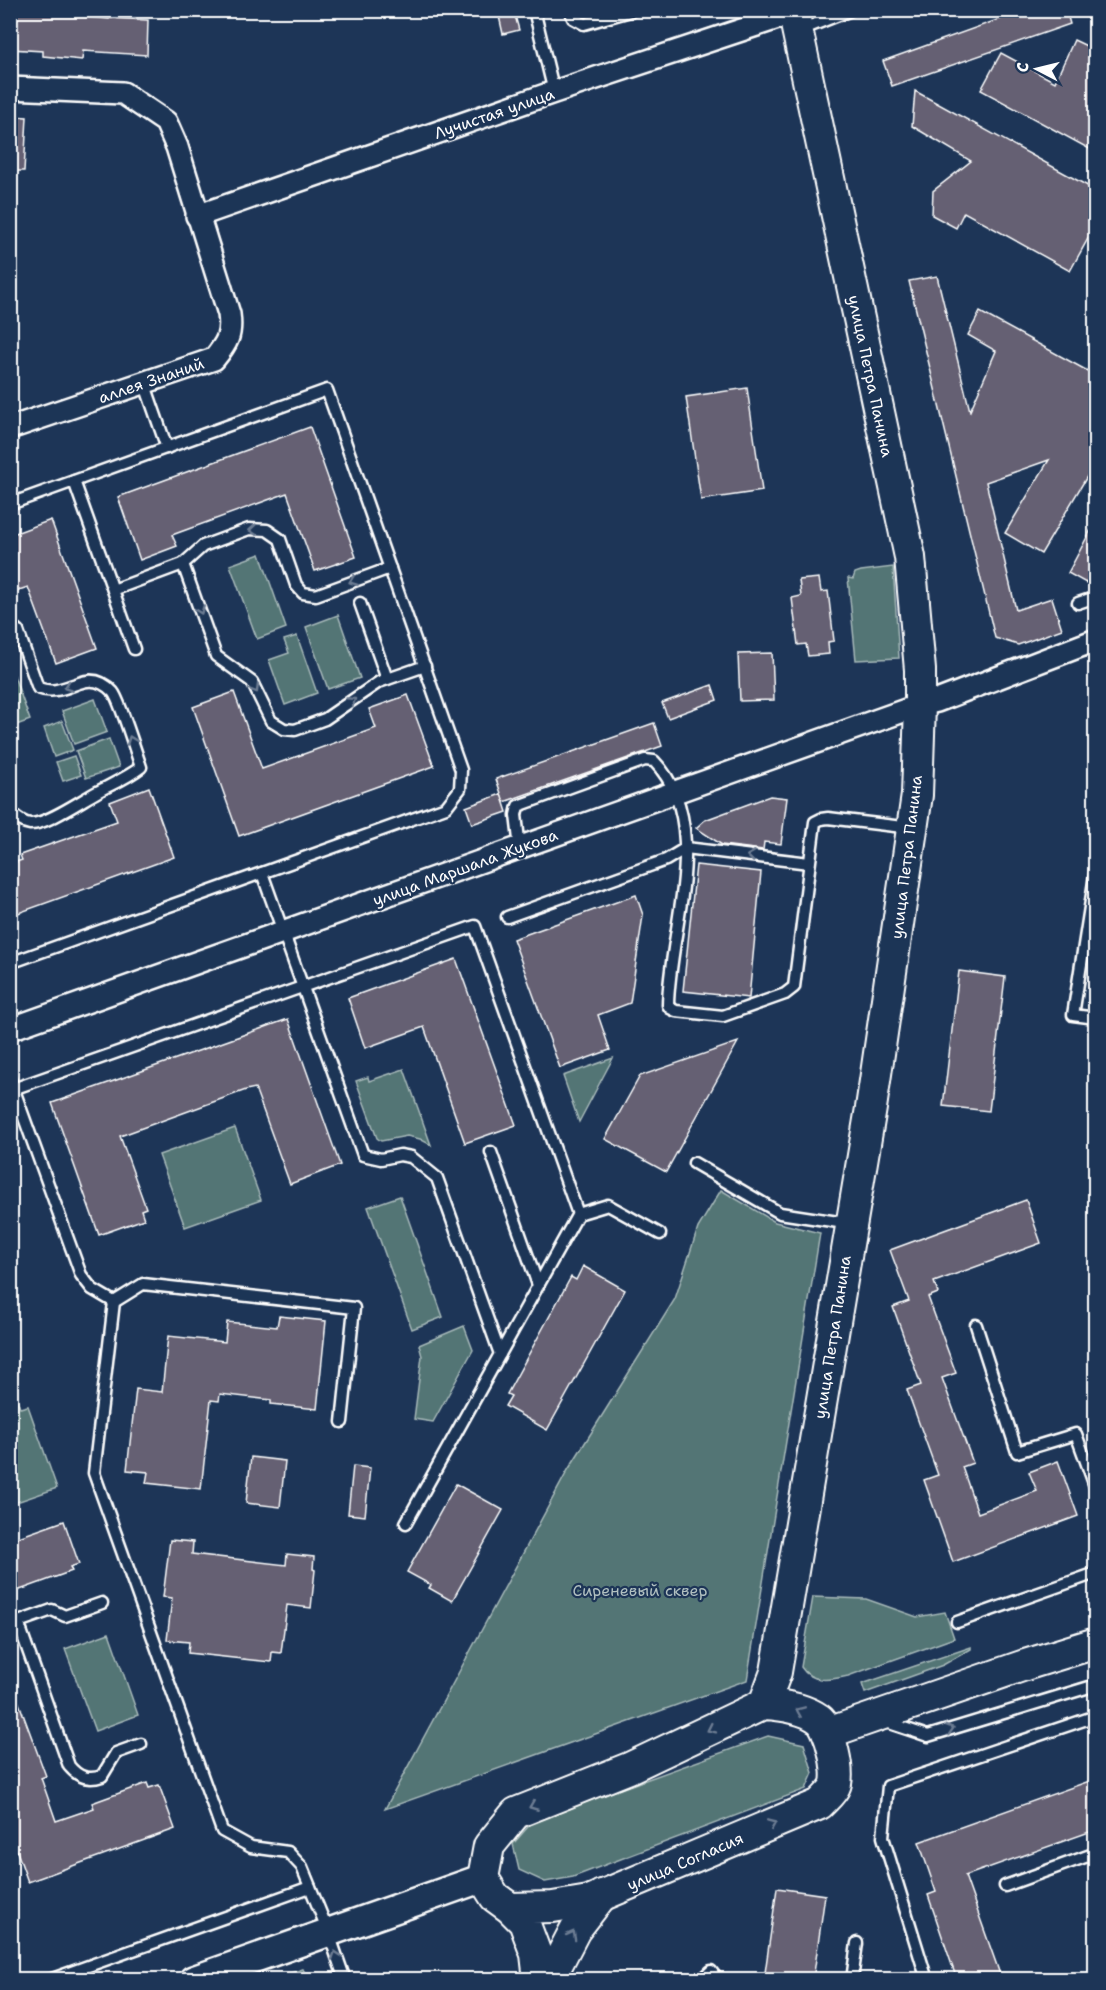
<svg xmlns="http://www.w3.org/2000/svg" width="1106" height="1990" font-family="'Shantell Sans',sans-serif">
<rect width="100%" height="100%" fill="#1d3557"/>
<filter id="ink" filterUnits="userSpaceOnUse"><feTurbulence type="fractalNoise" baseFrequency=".0167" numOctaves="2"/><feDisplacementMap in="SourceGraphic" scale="12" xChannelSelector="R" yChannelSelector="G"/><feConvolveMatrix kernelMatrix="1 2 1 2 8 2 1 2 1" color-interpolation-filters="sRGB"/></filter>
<g filter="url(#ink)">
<g fill="#527474" stroke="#a8baba" stroke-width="1.5">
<polygon points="260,554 286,628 257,639 230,565"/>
<polygon points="893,567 899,658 856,660 848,578 853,579 855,573 861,571"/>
<polygon points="338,615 360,678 328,689 306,627"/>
<polygon points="297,636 317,693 285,705 269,660 289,653 284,640"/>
<polygon points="10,665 30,720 11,727 10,727"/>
<polygon points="95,699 107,732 74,744 62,711"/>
<polygon points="62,721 73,750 54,757 44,728"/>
<polygon points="109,739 119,767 86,778 76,751"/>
<polygon points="74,756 81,775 63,781 56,762"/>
<polygon points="613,1058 579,1122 563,1076"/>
<polygon points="404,1069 431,1145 420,1139 407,1136 381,1141 377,1138 356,1081 368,1077 369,1081"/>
<polygon points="235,1128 261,1200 185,1227 159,1155"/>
<polygon points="721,1190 775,1222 820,1233 747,1680 385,1809 568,1470 675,1299 698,1228"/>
<polygon points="400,1196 443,1317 412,1329 368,1207"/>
<polygon points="464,1326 473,1350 433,1422 414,1419 422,1356 419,1345"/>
<polygon points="10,1382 20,1408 28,1406 57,1488 11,1504"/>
<path d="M813,1597L866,1599L917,1617L945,1612L954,1638L848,1676C831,1680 812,1684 801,1667Z"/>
<polygon points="109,1633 138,1715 95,1731 65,1649"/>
<polygon points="971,1647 971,1649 943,1665 865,1693 862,1684"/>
<polygon points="768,1736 804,1744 813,1773 806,1789 573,1877 545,1882 519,1870 513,1844 534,1820"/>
<polygon points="303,1969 308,1979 273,1979"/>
</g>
<g fill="#656073" stroke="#fff" stroke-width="1.5">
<polygon points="10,10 109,19 109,18 148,20 147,55 83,51 82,60 43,56 43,51 10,49"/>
<polygon points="1025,10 1066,10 1070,24 892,86 883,61"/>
<polygon points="514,12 519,30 503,34 499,16"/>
<polygon points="1074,40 1095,50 1095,152 981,90 1001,53 1055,82"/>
<polygon points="915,91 1095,190 1095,226 1070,271 964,212 956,228 932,215 933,191 971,161 912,126"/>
<polygon points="10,116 27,117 24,171 10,171"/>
<polygon points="937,276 970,411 996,351 968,335 980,312 1095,375 1095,463 1041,554 1005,533 1049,460 986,482 1016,610 1052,598 1062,629 1018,645 995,638 909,281"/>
<polygon points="747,388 762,491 701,500 686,397"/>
<polygon points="310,427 356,557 315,571 287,493 172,535 177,546 140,560 118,497"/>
<polygon points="51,520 97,648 56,663 28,587 10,593 10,535"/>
<polygon points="1095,522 1095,566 1086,583 1068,573"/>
<polygon points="819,578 821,592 828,591 834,641 828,642 829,654 808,656 806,644 798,645 792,598 801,596 799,580"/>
<polygon points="772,653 774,700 740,701 738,654"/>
<polygon points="712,685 717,700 668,718 662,703"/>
<polygon points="234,692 262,769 376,728 369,709 408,695 434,766 239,836 193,707"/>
<polygon points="654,723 662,746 504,802 496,779"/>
<polygon points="149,787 174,857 10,916 10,864 22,860 20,855 117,821 110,802"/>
<polygon points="501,794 507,812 472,824 466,807"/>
<polygon points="770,796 787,798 781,844 764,842 763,850 722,845 696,828 705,820"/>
<polygon points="696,865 761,872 749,998 683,991"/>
<polygon points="636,895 643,915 630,1003 598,1015 610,1050 560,1068 513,939"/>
<polygon points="456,959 516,1125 465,1143 424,1027 365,1048 348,998"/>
<polygon points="959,971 1005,977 989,1111 943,1106"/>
<polygon points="288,1019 340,1165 290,1184 255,1088 246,1090 120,1136 146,1208 141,1210 144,1219 99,1235 52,1103"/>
<polygon points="738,1042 666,1172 605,1139 640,1076"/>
<polygon points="1026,1200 1041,1243 934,1282 938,1293 928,1297 956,1373 942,1378 973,1463 962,1467 978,1513 1037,1491 1029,1472 1058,1461 1078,1516 953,1562 924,1480 938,1475 907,1390 921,1385 893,1307 909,1301 890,1250"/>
<polygon points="583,1266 625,1290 547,1430 505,1406 511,1396 507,1394 571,1277 576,1280"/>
<polygon points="279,1316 326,1321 317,1409 271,1404 271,1400 220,1394 219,1401 211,1400 201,1489 146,1483 148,1472 127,1470 136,1389 162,1392 168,1336 225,1342 227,1322 277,1327"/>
<polygon points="251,1457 285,1461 280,1507 246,1503"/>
<polygon points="353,1466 370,1468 365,1516 348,1514"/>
<polygon points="456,1484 503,1510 452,1601 429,1588 431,1585 407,1572"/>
<polygon points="64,1521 79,1564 70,1567 72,1571 42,1582 17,1591 16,1587 10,1589 10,1540"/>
<polygon points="170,1540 193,1542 192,1554 286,1565 287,1554 314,1557 313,1569 315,1570 311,1608 287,1605 281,1653 272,1652 271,1662 188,1653 189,1642 167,1640 172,1598 163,1597"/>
<polygon points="13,1687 46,1776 41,1778 56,1821 94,1808 92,1803 147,1783 149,1788 159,1785 175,1829 28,1882 10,1832 10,1688"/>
<polygon points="1095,1779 1095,1830 965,1876 1002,1980 957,1980 928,1895 936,1892 919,1842"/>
<polygon points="777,1888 825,1895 813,1980 764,1980"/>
</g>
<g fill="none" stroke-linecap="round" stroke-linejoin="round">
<defs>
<g id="service">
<polyline points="534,10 554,92"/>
<polyline points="570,10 573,18 584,24 634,10"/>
<polyline points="798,31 851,10"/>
<polyline points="144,382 167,448"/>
<polyline points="74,481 134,649"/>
<polyline points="10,504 327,390 461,770 460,789 446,807 10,963"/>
<polyline points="183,564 216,656 252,682 271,721 284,729 295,730 325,719 379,682 425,666"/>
<polyline points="113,590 183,564 203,546 249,529 267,530 280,539 296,585 303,593 316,595 390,568"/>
<polyline points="360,603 387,679"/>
<polyline points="1078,603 1096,597"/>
<path d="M10,624L18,631L38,688C53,694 64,688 79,683C92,678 103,681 113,692C120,700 136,753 141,767C127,778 112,784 97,792C82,800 46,825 30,824C22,823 16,817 10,812"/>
<path d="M520,848L516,815L518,806L645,760L654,761C714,823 669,929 668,1005L670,1008L676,1011L723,1016L785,994L794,987L815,822L821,819L828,818L911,828"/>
<polyline points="1096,869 1073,1015 1096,1018"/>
<polyline points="262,873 363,1155 381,1159 400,1155 411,1157 437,1178 500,1354"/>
<polyline points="507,917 666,860 686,848 809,863"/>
<polyline points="10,1079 81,1275 92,1289 114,1302"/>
<polyline points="10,1090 475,926 578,1214"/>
<polyline points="491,1152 538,1285"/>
<polyline points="694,1163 780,1213 851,1224"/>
<polyline points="114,1302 94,1473 222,1831 251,1847 288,1852 302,1867 328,1931 345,1980"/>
<polyline points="114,1302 143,1284 354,1308 342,1422"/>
<polyline points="976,1325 1017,1452 1076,1434 1096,1489"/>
<polyline points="406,1523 578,1214 608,1205 660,1234"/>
<path d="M18,1622L69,1766C78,1777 88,1781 102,1776L116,1753L141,1744"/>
<polyline points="957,1622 1096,1573"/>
<polyline points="10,1625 52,1610 65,1616 102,1603"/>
<polyline points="883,1721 928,1736 1096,1685"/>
<polyline points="1005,1886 1096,1853"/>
<polyline points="49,1980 310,1887"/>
<polyline points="702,1980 711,1971 718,1980"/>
<polyline points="852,1980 857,1943"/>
<polyline points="927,1980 883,1837 888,1786 1096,1716"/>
</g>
<g id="minor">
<path d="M10,88L123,93L166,122L177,147L229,314C232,335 227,343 214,359L10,428"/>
<polyline points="197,216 554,92 793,13"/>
<polyline points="10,1029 920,705 937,701 1096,640"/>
</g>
<polyline id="tertiary" points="193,1980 483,1878"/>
<g id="secondary">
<polyline points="764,1704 776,1672 871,1108 917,795 920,705 920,670 910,557 793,10"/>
<polyline points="828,1733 1025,1665 1096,1643"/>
<path d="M510,1908L553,1907L589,1901L820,1804C824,1799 832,1793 835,1786C841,1774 830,1727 819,1719C804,1708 781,1705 764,1704L629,1768L516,1813L489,1846L483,1878L495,1897L510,1908L524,1922L536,1954L539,1980"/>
<polyline points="549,1980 575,1930 602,1895"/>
</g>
</defs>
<use href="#service" stroke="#fff" stroke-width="15"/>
<use href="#minor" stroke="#fff" stroke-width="26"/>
<use href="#tertiary" stroke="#fff" stroke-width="32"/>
<use href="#secondary" stroke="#fff" stroke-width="34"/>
<use href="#service" stroke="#1d3557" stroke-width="10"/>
<use href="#minor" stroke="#1d3557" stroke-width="21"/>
<use href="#tertiary" stroke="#1d3557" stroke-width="27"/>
<use href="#secondary" stroke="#1d3557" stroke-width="30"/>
</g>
<defs><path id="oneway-chevron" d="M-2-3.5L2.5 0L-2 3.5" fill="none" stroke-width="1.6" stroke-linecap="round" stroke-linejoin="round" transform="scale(1.5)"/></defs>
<g stroke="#6c7c92">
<use href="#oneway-chevron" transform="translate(253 530) rotate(175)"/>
<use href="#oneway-chevron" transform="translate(353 581) rotate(160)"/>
<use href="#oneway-chevron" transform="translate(200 610) rotate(70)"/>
<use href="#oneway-chevron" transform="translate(68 687) rotate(160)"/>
<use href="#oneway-chevron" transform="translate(255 689) rotate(60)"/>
<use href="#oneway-chevron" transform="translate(352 701) rotate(-34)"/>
<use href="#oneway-chevron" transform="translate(131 740) rotate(-110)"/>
<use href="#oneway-chevron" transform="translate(751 856) rotate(-173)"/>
<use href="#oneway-chevron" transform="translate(800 1711) rotate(-157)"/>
<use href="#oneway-chevron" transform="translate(711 1729) rotate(154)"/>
<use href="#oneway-chevron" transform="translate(950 1729) rotate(-17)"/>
<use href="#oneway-chevron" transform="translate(533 1806) rotate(158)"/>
<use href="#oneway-chevron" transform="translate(772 1824) rotate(-23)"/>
<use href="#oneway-chevron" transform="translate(572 1935) rotate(-61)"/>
<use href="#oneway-chevron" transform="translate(336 1955) rotate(-109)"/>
</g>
</g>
<g text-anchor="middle" stroke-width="4.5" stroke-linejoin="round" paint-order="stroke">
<g font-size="16" fill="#fff" stroke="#1d3557">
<text transform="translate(494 113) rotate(-19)" y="6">Лучистая улица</text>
<text transform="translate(871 376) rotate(78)" y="6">улица Петра Панина</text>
<text transform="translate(151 380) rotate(-19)" y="6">аллея Знаний</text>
<text transform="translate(906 857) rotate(-83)" y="6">улица Петра Панина</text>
<text transform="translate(465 867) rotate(-20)" y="6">улица Маршала Жукова</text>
<text transform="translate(832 1337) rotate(-81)" y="6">улица Петра Панина</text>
<text transform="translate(685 1861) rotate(-23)" y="6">улица Согласия</text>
</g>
<g font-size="16" fill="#b1c0c0" stroke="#1d3557">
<text x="640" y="1596">Сиреневый сквер</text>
</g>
</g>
<rect width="1106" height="1990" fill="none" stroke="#1d3557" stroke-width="36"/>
<rect x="18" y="18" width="1070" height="1954" fill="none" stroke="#fff" stroke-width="2" filter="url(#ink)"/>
<g transform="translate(1037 69) rotate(277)" stroke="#1d3557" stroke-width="4.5" paint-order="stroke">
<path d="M0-4.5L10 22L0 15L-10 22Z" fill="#ffffff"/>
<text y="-9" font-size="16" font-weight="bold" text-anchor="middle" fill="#ffffff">С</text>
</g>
</svg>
